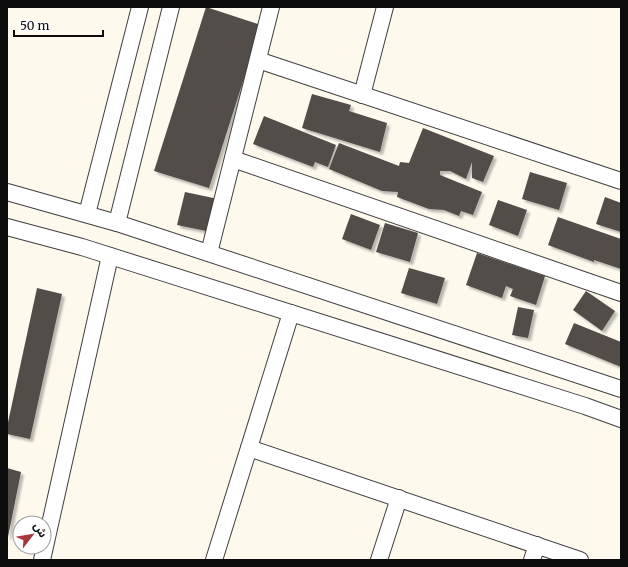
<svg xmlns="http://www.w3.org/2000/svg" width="628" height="567" font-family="Merriweather,'Noto Sans Arabic',serif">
<defs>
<filter id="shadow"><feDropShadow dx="3" dy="3" stdDeviation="1" flood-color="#0004"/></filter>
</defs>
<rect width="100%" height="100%" fill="#fdf9ed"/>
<g fill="#534d49" filter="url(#shadow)">
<polygon points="206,7 261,25 209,188 154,171"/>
<polygon points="312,94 351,105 349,111 387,123 380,152 302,128"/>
<polygon points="264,116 336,145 328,167 315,162 313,167 253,144"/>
<polygon points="423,128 494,156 483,182 472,178 472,162 466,179 450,171 440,171 440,175 482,192 473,215 461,211 459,216 444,210 429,209 397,197 398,192 382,191 329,169 339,143 399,166 400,162 409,163"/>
<polygon points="530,172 567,183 559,210 522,199"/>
<polygon points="185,192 218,199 211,232 177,225"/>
<polygon points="605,197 621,203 621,232 596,224"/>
<polygon points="498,200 527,210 518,236 489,225"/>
<polygon points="351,214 380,225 371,250 342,239"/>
<polygon points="558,217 621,239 621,269 594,260 594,262 548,245"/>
<polygon points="385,223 418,233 410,262 376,252"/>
<polygon points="477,253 545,276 536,305 510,296 513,289 506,286 502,298 466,285"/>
<polygon points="409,268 445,278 437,304 401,293"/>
<polygon points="37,288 62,294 30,439 7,434 7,427"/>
<polygon points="586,291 615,311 602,331 573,310"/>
<polygon points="518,307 534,310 528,338 512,335"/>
<polygon points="574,323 621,342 621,367 565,344"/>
<polygon points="7,468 21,472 8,537 7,537"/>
</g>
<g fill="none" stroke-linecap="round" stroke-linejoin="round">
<defs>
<g id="minor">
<polyline points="258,60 621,181"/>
<polyline points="362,95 385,7"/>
<polyline points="233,159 621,293"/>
<polyline points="7,192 117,223 621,389"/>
<polyline points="87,214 140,7"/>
<polyline points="117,223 171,7"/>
<polyline points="7,227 82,247 585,406 621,419"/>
<polyline points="209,253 271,7"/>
<polyline points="249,448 580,560"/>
<polyline points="42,560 110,256"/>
<polyline points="214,560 291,313"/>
<polyline points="379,560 399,498"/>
<polyline points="532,560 537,545"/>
</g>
</defs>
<use href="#minor" stroke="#3f3f3f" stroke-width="18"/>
<use href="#minor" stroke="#fff" stroke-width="16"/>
</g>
<rect width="628" height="567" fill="none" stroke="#0c0c0c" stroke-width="16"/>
<g transform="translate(32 535) rotate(59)"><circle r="19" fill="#ffffff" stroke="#9e9e9e"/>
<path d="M0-3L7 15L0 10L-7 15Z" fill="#a9363e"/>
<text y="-6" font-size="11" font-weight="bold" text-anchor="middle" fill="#0c0c0c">ش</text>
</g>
<path d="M14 30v6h89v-6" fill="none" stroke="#0c0c0c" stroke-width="2"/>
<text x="20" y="30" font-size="12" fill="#0c0c0c" stroke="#ffffff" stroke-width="3" paint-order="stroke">50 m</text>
</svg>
